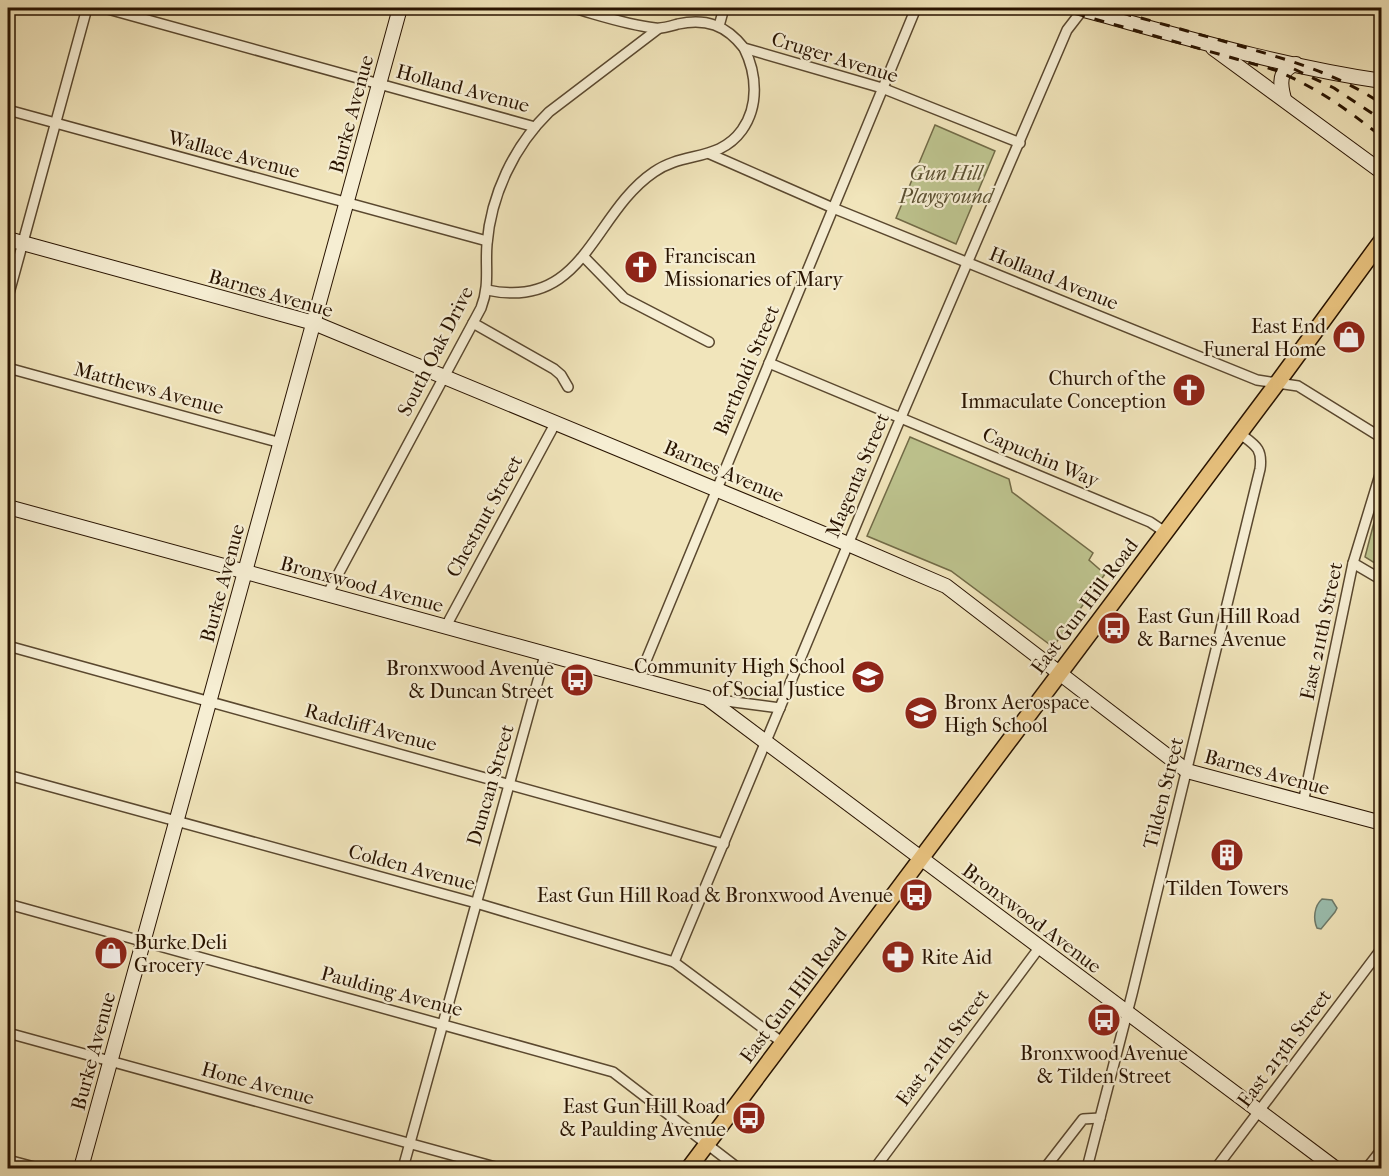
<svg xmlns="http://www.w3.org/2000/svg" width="1389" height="1176" font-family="'IM FELL French Canon',serif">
<rect width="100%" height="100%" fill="#f1e5bb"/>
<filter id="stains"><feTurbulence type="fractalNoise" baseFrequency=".00333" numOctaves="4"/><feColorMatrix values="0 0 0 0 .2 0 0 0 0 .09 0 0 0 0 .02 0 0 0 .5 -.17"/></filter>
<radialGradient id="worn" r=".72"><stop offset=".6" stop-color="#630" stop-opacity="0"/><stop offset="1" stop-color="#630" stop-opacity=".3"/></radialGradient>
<g fill="#bdc38e" stroke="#726b47" stroke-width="1.5">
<polygon points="935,125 995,151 956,244 896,218"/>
<polygon points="910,437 1009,479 1012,492 1093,553 1089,560 1105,574 1053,647 951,571 867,536"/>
<polygon points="1378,507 1381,509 1381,567 1365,557"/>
</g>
<path fill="#9bbfb0" stroke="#6d7a6a" stroke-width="1.5" d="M1322,899L1332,900L1337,908L1335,912L1321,929L1317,928C1313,919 1314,906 1322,899Z"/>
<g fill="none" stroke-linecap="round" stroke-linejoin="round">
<defs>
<g id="street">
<polyline points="104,8 535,127"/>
<path d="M573,8C599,15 627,25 655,28C662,29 671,26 678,24C706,18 726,25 744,48L882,88L1020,143"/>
<polyline points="719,26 724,8"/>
<polyline points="8,110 487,241"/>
<polyline points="710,154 833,208 1257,380 1298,386 1382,438"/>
<polyline points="584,257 624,298 709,342"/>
<path d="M487,290C585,311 592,214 654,172C684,151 719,162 742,130C759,106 757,74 744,48"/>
<polyline points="8,297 87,8"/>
<polyline points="473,323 554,369 561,375 568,387"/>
<polyline points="769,363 1150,522 1165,532"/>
<polyline points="8,368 281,443"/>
<polyline points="1353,563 1382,580"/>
<path d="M327,595L481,308C490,285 485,267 487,244C491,195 514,146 549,112L658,29"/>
<polyline points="445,628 556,422"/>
<polyline points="8,646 724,844"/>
<polyline points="638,680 916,8"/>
<polyline points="711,699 780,708"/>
<polyline points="8,775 476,903 674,962 783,1043"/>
<polyline points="1303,803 1353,563 1382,468"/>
<polyline points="8,904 613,1072 738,1168"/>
<polyline points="674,962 896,429 1067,30 1084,8"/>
<polyline points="8,1033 499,1168"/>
<polyline points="8,1160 38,1168"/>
<polyline points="403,1168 545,655"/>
<polyline points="875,1168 1039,948"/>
<polyline points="1045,1168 1083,1119 1100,1118"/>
<path d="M1087,1168L1132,994L1260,469C1263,448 1255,445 1239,433"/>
<polyline points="1216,1168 1382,948"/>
<polyline points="1367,1168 1382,1149"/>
</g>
<g id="secondary">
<path d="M1077,8C1177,35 1279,66 1382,81"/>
<polyline points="1213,48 1382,172"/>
<path d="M1284,99C1280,84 1278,70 1296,64"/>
<polyline points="8,239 314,323 848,544 946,586 1187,771 1382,823"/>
<polyline points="8,507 707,698 1335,1168"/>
<polyline points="81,1168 400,8"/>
</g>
<polyline id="primary" points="689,1168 1278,382 1382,240"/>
</defs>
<use href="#street" stroke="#5a482f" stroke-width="12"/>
<use href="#secondary" stroke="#281300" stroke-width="16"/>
<use href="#primary" stroke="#281300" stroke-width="18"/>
<use href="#street" stroke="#f6eed3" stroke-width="9"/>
<use href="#secondary" stroke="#f6eed3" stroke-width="14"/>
<use href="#primary" stroke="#e8c27e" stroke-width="15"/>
<g stroke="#281300" stroke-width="3" stroke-dasharray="10 10" stroke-linecap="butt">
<path d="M1056,8L1275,70C1319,89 1345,108 1382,137"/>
<path d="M1102,8C1143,18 1183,30 1223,41C1278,57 1334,71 1382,104"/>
<polyline points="1294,69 1334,88 1382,120"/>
</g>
</g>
<defs>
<symbol id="church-disc" viewBox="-11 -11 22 22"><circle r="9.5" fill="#8f2418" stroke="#f6eed3"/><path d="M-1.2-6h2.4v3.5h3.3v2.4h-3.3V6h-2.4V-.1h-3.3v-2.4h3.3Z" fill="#fff"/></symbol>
<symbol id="shop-disc" viewBox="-11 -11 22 22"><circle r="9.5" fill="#8f2418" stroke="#f6eed3"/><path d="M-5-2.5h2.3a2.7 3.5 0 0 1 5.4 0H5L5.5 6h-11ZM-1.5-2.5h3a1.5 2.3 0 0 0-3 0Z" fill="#fff"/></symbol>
<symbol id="bus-disc" viewBox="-11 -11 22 22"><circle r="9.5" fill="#8f2418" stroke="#f6eed3"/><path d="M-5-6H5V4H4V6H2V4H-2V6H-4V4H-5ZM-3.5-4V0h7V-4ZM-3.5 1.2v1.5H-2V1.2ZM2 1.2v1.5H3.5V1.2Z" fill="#fff"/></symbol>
<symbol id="school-disc" viewBox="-11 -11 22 22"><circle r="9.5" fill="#8f2418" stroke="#f6eed3"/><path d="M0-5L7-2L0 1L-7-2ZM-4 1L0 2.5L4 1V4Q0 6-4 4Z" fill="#fff"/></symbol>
<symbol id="building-disc" viewBox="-11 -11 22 22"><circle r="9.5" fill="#8f2418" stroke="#f6eed3"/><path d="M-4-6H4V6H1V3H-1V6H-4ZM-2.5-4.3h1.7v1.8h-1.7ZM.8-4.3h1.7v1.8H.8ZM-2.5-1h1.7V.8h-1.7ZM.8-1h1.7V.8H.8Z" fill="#fff"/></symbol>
<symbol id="pharmacy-disc" viewBox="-11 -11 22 22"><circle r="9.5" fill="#8f2418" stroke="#f6eed3"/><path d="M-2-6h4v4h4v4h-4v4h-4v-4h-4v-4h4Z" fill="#fff"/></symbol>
</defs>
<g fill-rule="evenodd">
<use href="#church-disc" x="622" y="248" width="38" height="38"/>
<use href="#shop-disc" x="1330" y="318" width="38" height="38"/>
<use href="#church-disc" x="1170" y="371" width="38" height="38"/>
<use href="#bus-disc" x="1095" y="609" width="38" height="38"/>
<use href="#school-disc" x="849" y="658" width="38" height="38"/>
<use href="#bus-disc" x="558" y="661" width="38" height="38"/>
<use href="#school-disc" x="902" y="694" width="38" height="38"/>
<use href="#building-disc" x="1208" y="836" width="38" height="38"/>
<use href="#bus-disc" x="897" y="876" width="38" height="38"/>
<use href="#shop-disc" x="92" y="934" width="38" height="38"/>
<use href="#pharmacy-disc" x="879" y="938" width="38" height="38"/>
<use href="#bus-disc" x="1085" y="1001" width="38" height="38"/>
<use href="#bus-disc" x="730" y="1099" width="38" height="38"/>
</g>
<g text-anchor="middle" stroke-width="4.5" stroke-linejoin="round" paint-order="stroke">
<g font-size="20" fill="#281300" stroke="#f6eed3">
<text transform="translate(835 57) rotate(17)" y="7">Cruger Avenue</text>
<text transform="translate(463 88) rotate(15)" y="7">Holland Avenue</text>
<text transform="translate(351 114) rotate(-75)" y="7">Burke Avenue</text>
<text transform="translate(234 154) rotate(15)" y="7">Wallace Avenue</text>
<text transform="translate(1054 278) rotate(22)" y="7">Holland Avenue</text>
<text transform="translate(271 293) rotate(16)" y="7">Barnes Avenue</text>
<text transform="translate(435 351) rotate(-63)" y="7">South Oak Drive</text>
<text transform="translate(746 370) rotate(-67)" y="7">Bartholdi Street</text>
<text transform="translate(149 388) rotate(15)" y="7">Matthews Avenue</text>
<text transform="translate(1041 457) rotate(23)" y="7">Capuchin Way</text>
<text transform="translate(724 471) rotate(23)" y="7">Barnes Avenue</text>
<text transform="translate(857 475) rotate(-67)" y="7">Magenta Street</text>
<text transform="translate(484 516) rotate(-61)" y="7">Chestnut Street</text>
<text transform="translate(222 583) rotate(-75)" y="7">Burke Avenue</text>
<text transform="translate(362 584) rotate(15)" y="7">Bronxwood Avenue</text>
<text transform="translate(1084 606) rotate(-53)" y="7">East Gun Hill Road</text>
<text transform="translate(1321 631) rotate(-78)" y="7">East 211th Street</text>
<text transform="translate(371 727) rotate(15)" y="7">Radcliff Avenue</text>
<text transform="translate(1267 772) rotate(15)" y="7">Barnes Avenue</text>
<text transform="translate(490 785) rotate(-74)" y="7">Duncan Street</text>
<text transform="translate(1163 793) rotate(-76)" y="7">Tilden Street</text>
<text transform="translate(412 867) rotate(15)" y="7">Colden Avenue</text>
<text transform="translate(1032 918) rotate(37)" y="7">Bronxwood Avenue</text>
<text transform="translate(392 991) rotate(15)" y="7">Paulding Avenue</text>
<text transform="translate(793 995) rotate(-53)" y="7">East Gun Hill Road</text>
<text transform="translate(942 1047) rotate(-53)" y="7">East 211th Street</text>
<text transform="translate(1284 1048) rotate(-53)" y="7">East 213th Street</text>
<text transform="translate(93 1051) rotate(-75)" y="7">Burke Avenue</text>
<text transform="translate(258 1083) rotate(15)" y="7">Hone Avenue</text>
</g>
<g font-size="20" font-style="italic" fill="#5c5132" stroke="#f6eed3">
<text x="946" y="180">Gun Hill<tspan x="946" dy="23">Playground</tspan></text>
</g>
<g font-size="20" fill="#281300" stroke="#f6eed3" text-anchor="end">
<text x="664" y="263" text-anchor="start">Franciscan<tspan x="664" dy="23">Missionaries of Mary</tspan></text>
<text x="1326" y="333">East End<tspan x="1326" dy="23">Funeral Home</tspan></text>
<text x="1166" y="385">Church of the<tspan x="1166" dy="23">Immaculate Conception</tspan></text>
<text x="1137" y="623" text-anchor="start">East Gun Hill Road<tspan x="1137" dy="23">&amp; Barnes Avenue</tspan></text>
<text x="845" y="673">Community High School<tspan x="845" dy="23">of Social Justice</tspan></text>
<text x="554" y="675">Bronxwood Avenue<tspan x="554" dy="23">&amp; Duncan Street</tspan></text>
<text x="944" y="709" text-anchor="start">Bronx Aerospace<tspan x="944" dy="23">High School</tspan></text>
<text x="1227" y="895" text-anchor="middle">Tilden Towers</text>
<text x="893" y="902">East Gun Hill Road &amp; Bronxwood Avenue</text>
<text x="134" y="949" text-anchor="start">Burke Deli<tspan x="134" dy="23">Grocery</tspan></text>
<text x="921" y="964" text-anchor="start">Rite Aid</text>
<text x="1104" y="1060" text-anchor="middle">Bronxwood Avenue<tspan x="1104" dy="23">&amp; Tilden Street</tspan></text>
<text x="726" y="1113">East Gun Hill Road<tspan x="726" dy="23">&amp; Paulding Avenue</tspan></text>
</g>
</g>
<rect width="1389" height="1176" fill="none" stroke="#f1e5bb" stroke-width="30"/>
<rect x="9" y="9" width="1371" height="1158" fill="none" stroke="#281300" stroke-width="3"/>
<rect x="15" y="15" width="1359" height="1146" fill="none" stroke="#281300" stroke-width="1.5"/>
<rect width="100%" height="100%" filter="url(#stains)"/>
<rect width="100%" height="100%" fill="url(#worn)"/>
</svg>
